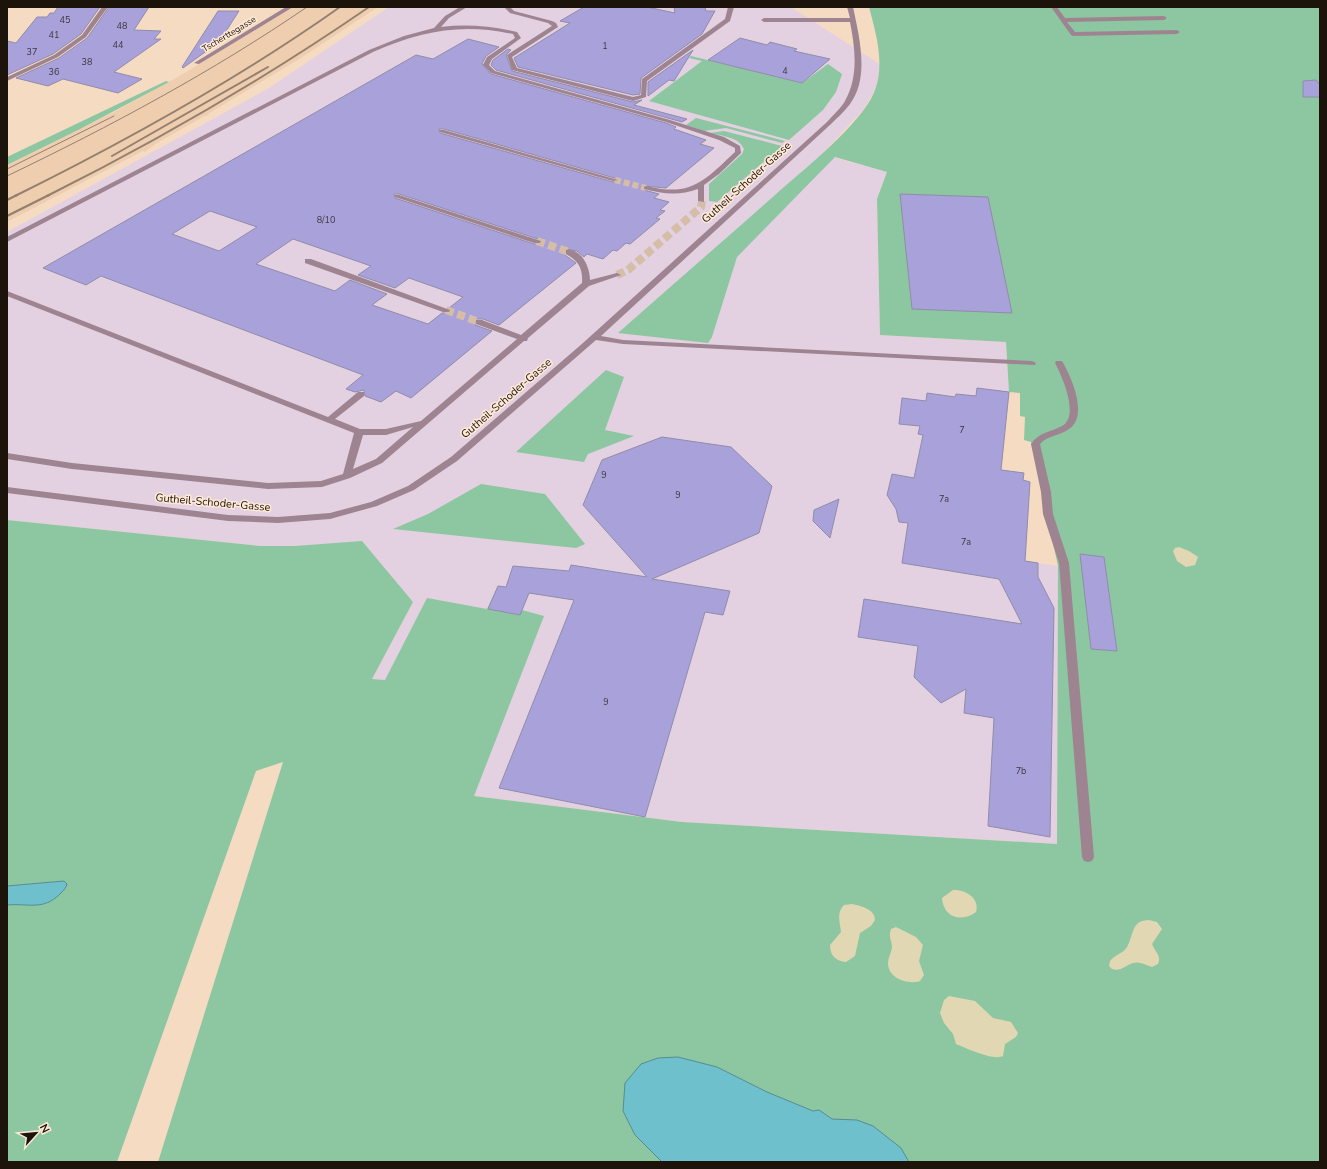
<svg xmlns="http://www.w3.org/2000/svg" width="1327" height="1169" font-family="'Nunito Sans',sans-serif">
<rect width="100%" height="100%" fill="#f6dbc3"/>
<polygon fill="#e3d0e0" points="389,7 791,7 881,65 875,90 863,110 822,154 887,172 877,199 880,335 1006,342 1009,392 1000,469 1024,473 1023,480 1030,482 1026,561 1058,566 1057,844 682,822 474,796 384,680 372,679 413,602 295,546 260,546 7,520 7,232 269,88"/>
<polygon fill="#efceb0" points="293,7 378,7 301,58 208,114 209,115 203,117 157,143 145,152 143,151 7,222 7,165 114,112 176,78"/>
<g fill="#8cc7a2">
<path d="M869,7H1320V1162H158L283,762L256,771L117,1162H7V905L64,881L7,886V520L260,546H295L362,541L413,602L372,679L385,680L427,598L487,609L498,586L530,591L522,610L544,616L474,796L682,822L1057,844L1058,566L1031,442L1024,440L1025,417L1020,416V393L1009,392L1006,342L880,335L877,199L887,172L835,157L737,257L712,337L708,343L618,333C670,287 723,241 775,195C802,171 863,123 875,90C885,64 876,33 869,7Z"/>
<polygon points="691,56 802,83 828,64 842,74 836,92 823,110 789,140 649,101 702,61 689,58"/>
<polygon points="166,81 169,82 80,129 7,165 7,157"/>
<polygon points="696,118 785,141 782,143 726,128 704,131 686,125"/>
<path d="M724,131L782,146L717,202L709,201V184L742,154L744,149C739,137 722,136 710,133Z"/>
<polygon points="606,370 624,377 605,430 634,436 588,454 584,462 516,452"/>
<polygon points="481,484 545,494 585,544 576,548 393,529 428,514"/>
</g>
<g fill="#e1d7b2">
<polygon points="1179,547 1189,551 1198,557 1195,565 1186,567 1177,561 1173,551 1175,548"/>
<path d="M953,890C965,889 980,898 976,912C961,923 943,917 942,898Z"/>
<path d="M852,904C861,906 875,909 875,920L871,926L860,933L855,956L846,962C836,961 830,956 830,945L841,932C840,922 836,913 844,905Z"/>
<path d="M1149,920L1157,922L1162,929L1152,944C1155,952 1162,956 1158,964L1152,967C1146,965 1140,961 1133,963C1126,965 1121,972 1112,969L1109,966L1110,961C1114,955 1124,953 1127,947C1134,935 1131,920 1149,920Z"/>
<path d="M896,927L916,937L923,945L919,961L924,975L920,981C909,985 888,979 888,963C888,958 891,953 892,948C892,940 888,937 891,929Z"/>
<path d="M949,996L975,1001L993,1018L1011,1022L1018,1033L1016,1037L1005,1044L1003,1056C993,1061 966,1048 956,1044L953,1034L944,1023L940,1013L944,1000Z"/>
</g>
<g fill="#6fc0cd" stroke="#568c92">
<path d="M64,881L67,884C66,888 64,890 60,894C43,911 28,903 7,905V886Z"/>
<polygon points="678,1057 717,1067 767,1092 813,1111 819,1110 832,1119 857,1120 873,1126 901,1148 909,1162 662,1162 635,1135 623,1111 625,1083 641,1064 658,1058"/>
</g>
<g fill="#a9a1d9" stroke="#908caa" fill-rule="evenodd">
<polygon points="58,7 100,7 81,34 53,54 7,75 7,41 16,43 37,17 47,17 50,13 54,13"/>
<polygon points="109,7 149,7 134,30 161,31 154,39 161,39 114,72 142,79 118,93 63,79 48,86 16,78 59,58 87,38"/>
<polygon points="584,7 647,7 675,13 674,7 705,7 706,11 715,11 702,34 641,78 640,94 633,95 518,67 514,58 570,23 560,21"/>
<polygon points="218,11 239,11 219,42 183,68 182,67"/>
<polygon points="740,38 767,45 770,42 797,49 794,51 830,59 802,83 708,60"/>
<path d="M468,39L499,47L486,56L482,64L491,74L666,123L676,127L674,129L706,140L700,144L714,148L666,188L643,186L644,190L659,194L654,198L669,202L660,210L665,211L656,218L660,219L630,244L626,243L617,251L613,250L603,259L587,254L584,257L577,251L565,249V255L576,263L499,325L483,319H475V325L492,331L411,398L396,391L381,402L365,396L364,390L355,392L346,389L363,375L101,276L86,285L43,268L416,55L433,59ZM439,129H444L618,179L619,181L613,182L440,133ZM394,194H399L541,240L542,242L540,244H534L395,198ZM210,211L257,227L219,251L172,234ZM293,239L371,266L358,275L395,288L409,278L463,297L449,308L451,309L450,313H442L428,324L372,305L387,294L350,280L335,291L256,264Z"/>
<polygon points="508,49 511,50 506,55 512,71 633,102 642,100 634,105 687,119 682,122 496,70 491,65 493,60"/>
<polygon points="693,50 674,81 669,80 648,96 648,82"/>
<polygon points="1316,80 1320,85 1320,97 1303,97 1303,81"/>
<polygon points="900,194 988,197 1012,313 912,309"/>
<polygon points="977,388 1009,392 1001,470 1024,473 1023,480 1030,482 1025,561 1038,563 1038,577 1054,608 1050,837 988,826 994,718 964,713 966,689 941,703 914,677 918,646 858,637 864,599 1022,624 999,579 902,563 908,523 899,522 896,509 887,495 892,474 914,478 923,435 918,434 920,426 899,424 902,398 926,401 927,393 955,397 956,394 976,396"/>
<polygon points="662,437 731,447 772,486 759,533 652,579 730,591 723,615 705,612 645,817 499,788 574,600 529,593 520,615 488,609 498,586 506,587 513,566 569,571 571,565 647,577 583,505 602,460"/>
<polygon points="839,499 830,538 813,521 814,510"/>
<polygon points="1080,554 1104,557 1117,651 1091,649"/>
</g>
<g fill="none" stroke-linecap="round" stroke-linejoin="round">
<polyline stroke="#d5bda7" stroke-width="6" stroke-dasharray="6 3" stroke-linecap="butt" points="615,180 646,188"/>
<g stroke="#d5bda7" stroke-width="8" stroke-dasharray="8 4" stroke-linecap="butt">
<polyline points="537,241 569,252"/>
<polyline points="617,275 628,270 701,207 702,201"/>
<polyline points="446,310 479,322"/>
</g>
<g fill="#9e8490" fill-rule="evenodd">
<polygon points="102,7 108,7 86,37 58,57 7,81 7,77 54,55 82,35"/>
<polygon points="286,7 293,7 199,64 194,63"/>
<path d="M460,7H467L449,18L441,27C467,24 491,26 517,32L521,38L492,59L489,65L495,71L670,120L724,137L740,146L741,153L719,174L704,185V202L698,201V189C679,196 663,194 644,189V187L646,186C691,197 703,182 735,152V148L719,140L666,122L491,73L483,65L487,57L515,38L513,34C461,23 421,31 373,52L7,242V237L369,50L404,36L434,28L445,16Z"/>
<polygon points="504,7 510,7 514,11 552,21 556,23 558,27 512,57 517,68 633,97 641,95 642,79 725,19 728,7 734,7 730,21 647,81 646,97 633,101 512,70 507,55 552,26 548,23 510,13"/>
<path d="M847,7H853C859,36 870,77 850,104C845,111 837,118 831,124L601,336L623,340L1032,361L1036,363L1035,365L623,344L596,340L457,461L414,490L377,506L330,519L278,523L228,521L7,493V487L228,515L278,517L330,513L371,502L408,486L451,457L583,343L827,122C833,115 841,108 845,101C859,76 855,48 850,22H764L761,20L764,18H850Z"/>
<polygon points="1051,7 1057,7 1065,18 1164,16 1167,18 1164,20 1067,22 1075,32 1177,30 1180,32 1177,34 1073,36 1071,35"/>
<polygon points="440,130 444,130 618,180 613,181 440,132"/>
<polygon points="395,195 399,195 541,241 540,243 534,243 395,197"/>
<path d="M566,250C582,248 590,268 590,280L617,273L621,275L589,286L528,338L527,341H524L382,463L350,478L322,487L268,489L72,469L7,459V453L72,463L268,483L321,481L343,474L354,433L7,296V291L328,417L358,392H364V396L335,419L360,429H386L421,421L517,339L476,324V320H482L521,335L582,283C583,269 579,261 566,254ZM413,427L376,459L353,469L363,435H386Z"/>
<polygon points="305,259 311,259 450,310 449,312 443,312 305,263"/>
<path d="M1056,361H1062C1071,376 1089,416 1069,429C1060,436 1048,435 1040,444L1051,492L1053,514L1069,563L1094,857L1092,861L1088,862L1084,861L1082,857L1059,563L1043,514L1041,492L1031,444C1039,432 1051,432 1062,426C1080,416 1062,376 1055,363Z"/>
</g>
<g stroke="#93806f" stroke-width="1">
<polyline points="7,169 114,116"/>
<path d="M7,176C111,126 212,72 307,7"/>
</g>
<g stroke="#93806f" stroke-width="2">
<polyline points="112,156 268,67"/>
<path d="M15,196C128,140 237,80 340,7"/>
<path d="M47,196C159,140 266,78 369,7"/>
</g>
<g stroke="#93806f" stroke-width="2.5">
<polyline points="7,200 17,195"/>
<polyline points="7,216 49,195"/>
</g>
</g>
<g text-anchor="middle" stroke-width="3" stroke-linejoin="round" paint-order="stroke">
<g font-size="9" fill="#3f363e">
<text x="65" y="23">45</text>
<text x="122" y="29">48</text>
<text x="54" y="38">41</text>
<text x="118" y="48">44</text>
<text x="605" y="49">1</text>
<text x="32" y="55">37</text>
<text x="87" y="65">38</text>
<text x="785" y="74">4</text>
<text x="54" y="75">36</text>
<text x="326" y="223">8/10</text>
<text x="962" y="433">7</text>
<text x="604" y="478">9</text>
<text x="678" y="498">9</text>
<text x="944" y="502">7a</text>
<text x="966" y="545">7a</text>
<text x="606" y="705">9</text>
<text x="1021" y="774">7b</text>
</g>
<g font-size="9" fill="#1c130a" stroke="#ffe9d6">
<text transform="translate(229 34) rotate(-31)" y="3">Tscherttegasse</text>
</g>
<g font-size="11" fill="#1c130a" stroke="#ffe9d6">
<text transform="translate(746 182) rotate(-42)" y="4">Gutheil-Schoder-Gasse</text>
<text transform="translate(506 398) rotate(-41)" y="4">Gutheil-Schoder-Gasse</text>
<text transform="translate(213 502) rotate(5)" y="4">Gutheil-Schoder-Gasse</text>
</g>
</g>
<rect width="1327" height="1169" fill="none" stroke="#1c130a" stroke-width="16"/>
<g transform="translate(36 1133) rotate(63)" stroke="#ffe9d6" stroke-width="3" paint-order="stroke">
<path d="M0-3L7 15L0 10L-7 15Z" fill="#1c130a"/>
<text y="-6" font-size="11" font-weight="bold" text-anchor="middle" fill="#1c130a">N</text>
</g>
</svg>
